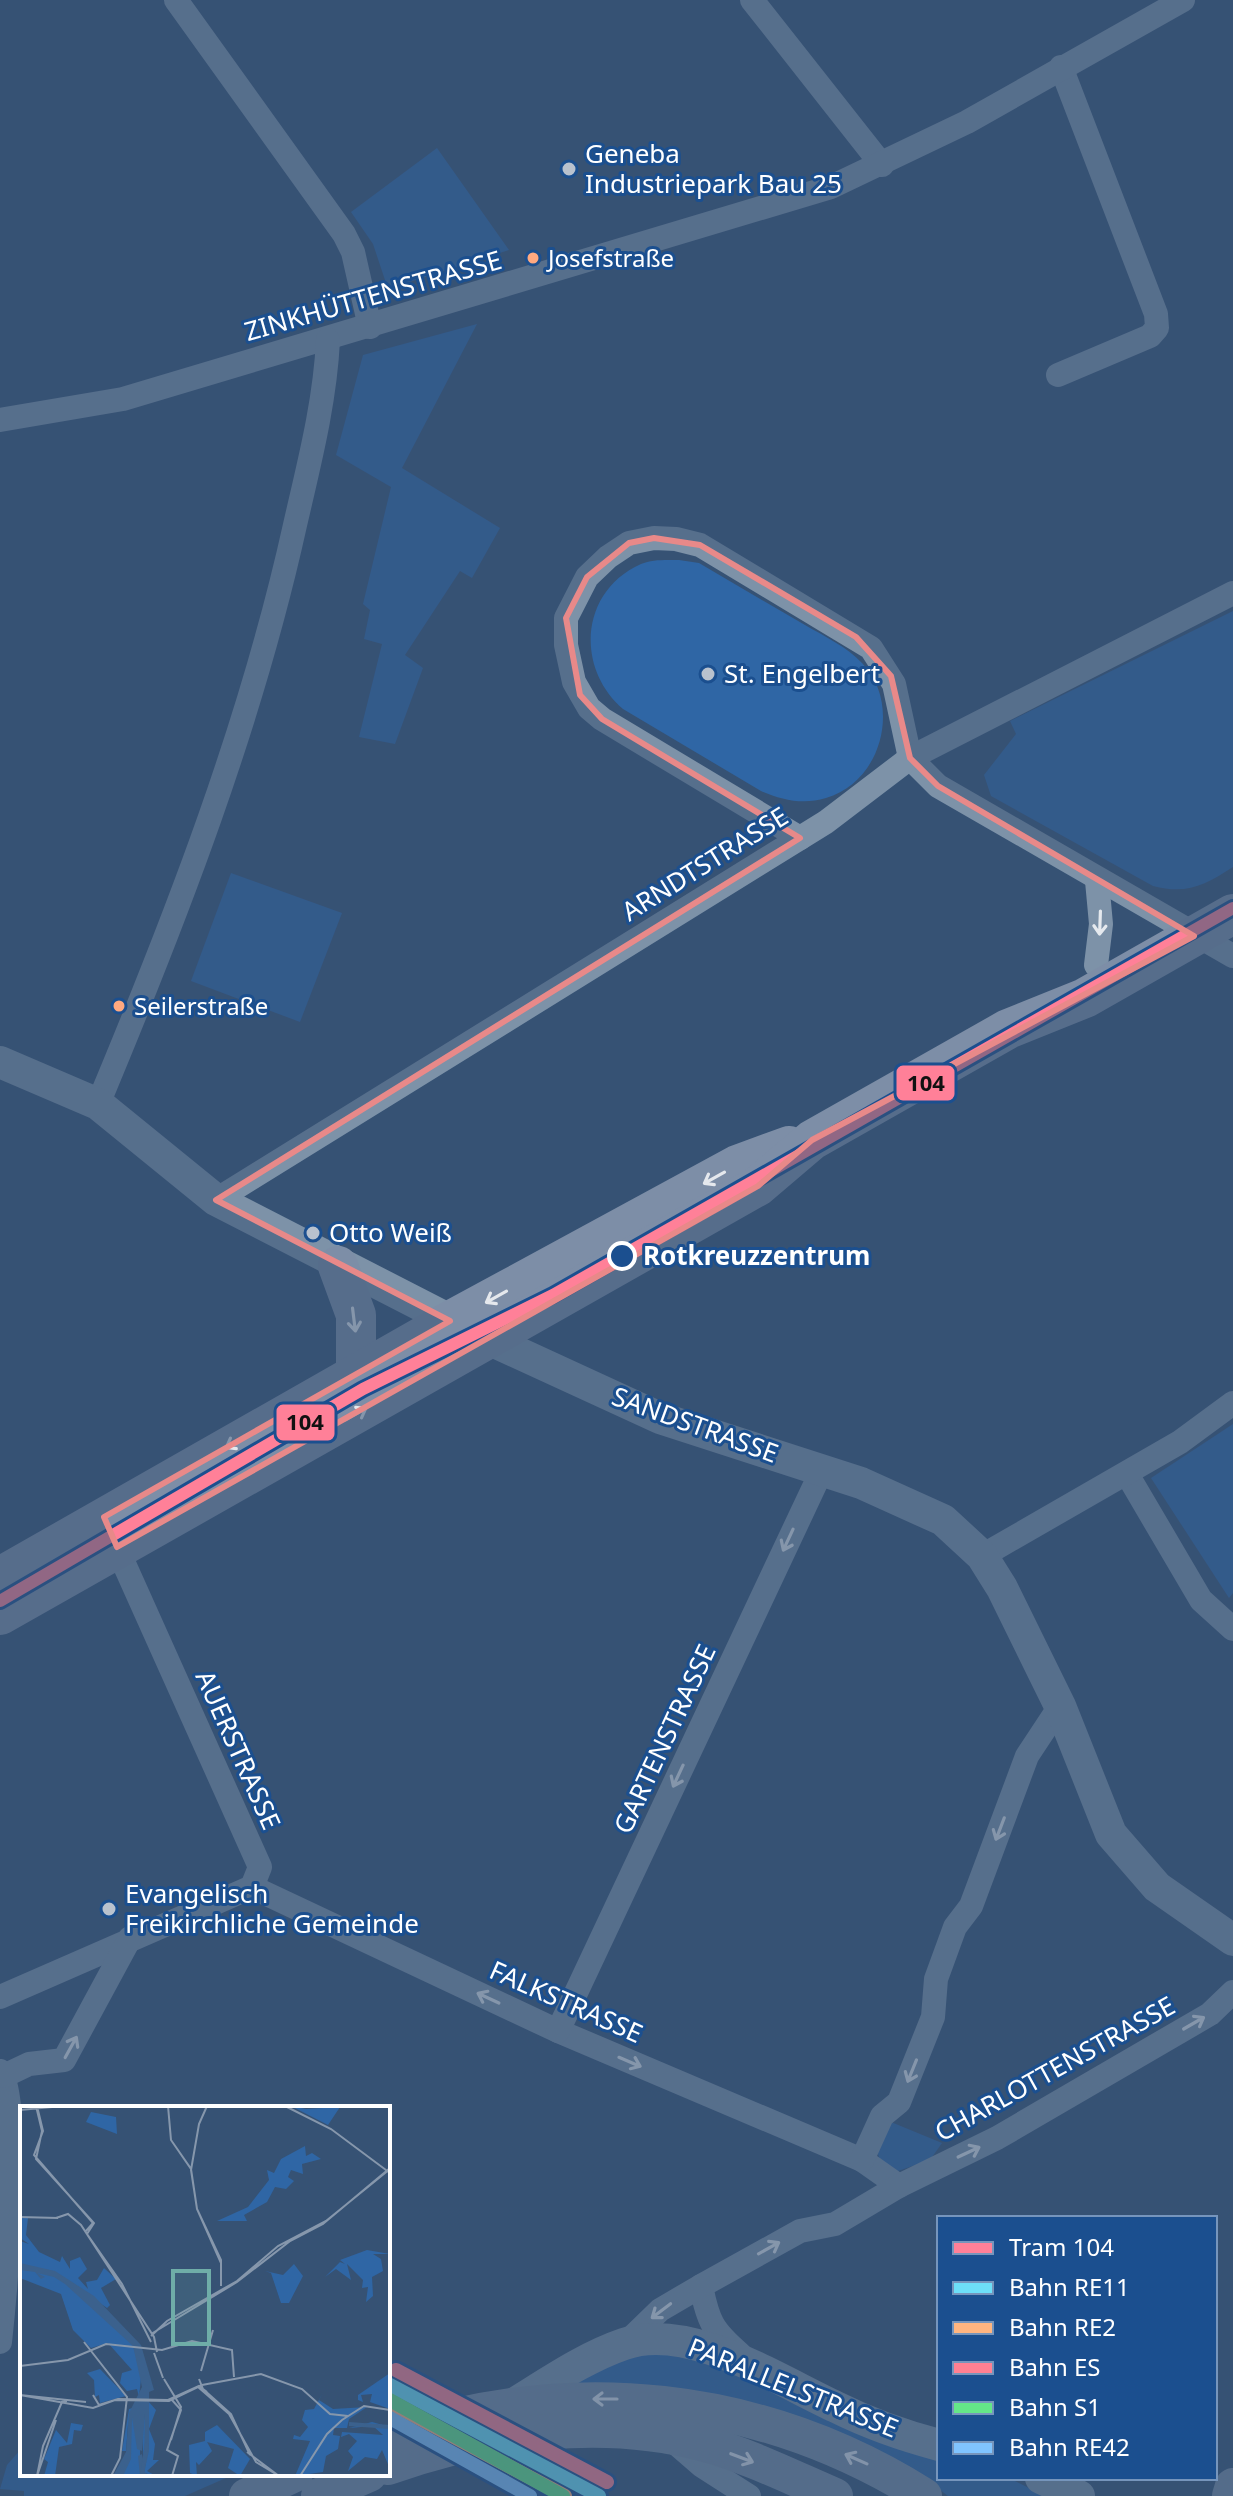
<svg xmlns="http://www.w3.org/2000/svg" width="1233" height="2496" font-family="'Noto Sans',sans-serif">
<rect width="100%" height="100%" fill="#365274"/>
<g fill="#2f66a5">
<polygon points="437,148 509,250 388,289 373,244 351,212"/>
<polygon points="477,324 402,468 500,528 472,578 460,571 405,655 423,668 395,744 359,737 382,644 364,639 370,610 363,604 391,487 336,455 363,355"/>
<path d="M679,560L699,563C735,584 770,605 805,625C824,636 847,647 862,663C902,704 882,782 826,798C803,805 782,800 761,791L623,709C575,668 580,591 641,564C652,559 667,560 679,560Z"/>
<path d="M1233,611V867C1205,885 1187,895 1153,886L991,796L984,775L1016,734L1010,721Z"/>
<polygon points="231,873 342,913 300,1022 191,981"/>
<polygon points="1233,1424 1233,1593 1229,1598 1151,1478"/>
<polygon points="891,2122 942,2143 930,2160 898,2171 880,2160 877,2151"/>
<polygon points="695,2352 939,2456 939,2478 1009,2478 1045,2496 948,2496 918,2473 570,2387 602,2364 633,2355"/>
<polygon points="21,2449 22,2474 235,2474 185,2496 24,2496 24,2491 0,2489 7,2465"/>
</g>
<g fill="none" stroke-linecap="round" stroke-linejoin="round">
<g stroke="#7d92a8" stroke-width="24">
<polyline points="176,0 344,234 353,252 370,327"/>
<polyline points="752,0 882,165"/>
<polyline points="1058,375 1150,336 1157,328 1156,314 1061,67"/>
<polyline points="0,420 123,399 831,187 967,122 1183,0"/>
<polyline points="800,838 602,719 589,708 574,682 566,645 566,618 587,577 608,557 629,543 654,538 676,539 700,545 871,648 894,684 910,758 938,786 1233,956"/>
<polyline points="1096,965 1101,924 1097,881"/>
<path d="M98,1104C177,915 251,724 295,525C309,464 325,403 328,340"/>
<polyline points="216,1200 826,822 910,758 1233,593"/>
<polyline points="1127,1474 1201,1600 1233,1629"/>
<polyline points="982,1556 1180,1442 1233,1403"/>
<polyline points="252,1887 558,2031 862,2160 899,2186"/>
<polyline points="0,1997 252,1887 260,1867 112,1537"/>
<polyline points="558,2031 822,1470"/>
<path d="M0,2071C23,2101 5,2296 0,2342"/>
<polyline points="4,2076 29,2064 64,2060 130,1938"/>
<polyline points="862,2160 882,2116 899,2102 933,2017 936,1979 955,1927 971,1906 1027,1756 1060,1706"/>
<path d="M701,2286C708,2321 712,2330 740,2354"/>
<polyline points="626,2343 660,2310 701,2286 800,2231 835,2224 899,2186 997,2138 1210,2014 1233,1992"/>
<polyline points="672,2440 702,2466 749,2496"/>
</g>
<g stroke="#7d92a8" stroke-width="32">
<polyline points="0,1062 98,1104 216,1200 477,1334 660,1418 861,1483 943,1520 982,1556 1002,1588 1060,1706 1111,1834 1157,1887 1233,1940"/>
<path d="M517,2402C551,2381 586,2357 624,2344C689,2321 779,2381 836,2407C868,2423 905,2436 939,2445"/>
<polyline points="1041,2478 1079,2496"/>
</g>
<g stroke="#798da4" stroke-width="36">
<path d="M388,2435C571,2374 760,2393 924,2496"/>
<path d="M388,2467C488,2432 601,2416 705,2444C749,2456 793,2478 835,2496"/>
<polyline points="247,2496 295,2474"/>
<polyline points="319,2496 369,2474"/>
<polyline points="1230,2496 1233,2486"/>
</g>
<g stroke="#7d8ea7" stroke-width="40">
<polyline points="338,1266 356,1315 356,1376"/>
<polyline points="0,1577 450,1321 737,1165 789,1146"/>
<polyline points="0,1615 758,1186 812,1140 1008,1029 1085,998 1233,914"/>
</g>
<defs>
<polyline id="rail-1" points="388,2384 599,2496"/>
<polyline id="rail-2" points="388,2402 565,2496"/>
<polyline id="rail-3" points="396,2370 607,2482"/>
<polyline id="rail-4" points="388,2399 563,2496"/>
<polyline id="rail-5" points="388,2417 530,2496"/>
</defs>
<use href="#rail-1" stroke="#1b4f8f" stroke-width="20"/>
<use href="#rail-2" stroke="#1b4f8f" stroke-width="20"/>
<use href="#rail-3" stroke="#1b4f8f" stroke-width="20"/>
<use href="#rail-4" stroke="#1b4f8f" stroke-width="20"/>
<use href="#rail-5" stroke="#1b4f8f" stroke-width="20"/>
<use href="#rail-1" stroke="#6ddff8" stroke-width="14"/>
<use href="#rail-2" stroke="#ffb580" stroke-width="14"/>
<use href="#rail-3" stroke="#ff8092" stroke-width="14"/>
<use href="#rail-4" stroke="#64e688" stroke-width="14"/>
<use href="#rail-5" stroke="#80c4ff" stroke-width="14"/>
<defs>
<polyline id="tram-1" points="0,1601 363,1389 553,1295 1233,908"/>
</defs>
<use href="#tram-1" stroke="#1b4f8f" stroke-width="18"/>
<use href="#tram-1" stroke="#ff8098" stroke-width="12"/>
</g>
<defs><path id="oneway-shaft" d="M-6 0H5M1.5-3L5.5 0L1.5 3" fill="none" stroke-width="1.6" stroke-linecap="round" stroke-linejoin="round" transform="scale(2)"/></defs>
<g stroke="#e5e9ee">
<use href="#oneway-shaft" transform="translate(1100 923) rotate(92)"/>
<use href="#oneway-shaft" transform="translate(788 1540) rotate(115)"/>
<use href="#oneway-shaft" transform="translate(678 1776) rotate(115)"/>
<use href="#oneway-shaft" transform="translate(1000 1829) rotate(111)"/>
<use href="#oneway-shaft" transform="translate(488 1998) rotate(-155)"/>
<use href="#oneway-shaft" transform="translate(1194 2023) rotate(-30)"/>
<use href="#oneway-shaft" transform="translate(71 2047) rotate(-61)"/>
<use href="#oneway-shaft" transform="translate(630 2062) rotate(23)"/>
<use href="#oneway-shaft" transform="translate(912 2071) rotate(112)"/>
<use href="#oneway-shaft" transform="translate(969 2152) rotate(-25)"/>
<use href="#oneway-shaft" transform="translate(769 2248) rotate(-29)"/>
<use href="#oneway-shaft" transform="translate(661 2311) rotate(143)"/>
</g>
<g stroke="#e5e8ed">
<use href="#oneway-shaft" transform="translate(714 1178) rotate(151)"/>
<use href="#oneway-shaft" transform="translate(496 1297) rotate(151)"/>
<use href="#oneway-shaft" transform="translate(354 1320) rotate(83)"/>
<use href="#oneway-shaft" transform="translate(356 1414) rotate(-29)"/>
<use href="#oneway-shaft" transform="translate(236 1442) rotate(151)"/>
</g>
<g stroke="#dee2e8">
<use href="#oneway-shaft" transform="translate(605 2399) rotate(180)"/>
<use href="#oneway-shaft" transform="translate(742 2458) rotate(21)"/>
<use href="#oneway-shaft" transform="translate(856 2459) rotate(-156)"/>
</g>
<path d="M0 0H1233V2496H0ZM654,538L700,545L856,637L891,676L910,758L938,786L1194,936L812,1140L758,1186L117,1547L104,1517L450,1321L216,1200L800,838L602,719L580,695L566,618L587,577L629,543Z" fill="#365274" fill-opacity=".55" fill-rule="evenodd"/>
<path fill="none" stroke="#e88989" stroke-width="6" stroke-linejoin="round" d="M654,538L700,545L856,637L891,676L910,758L938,786L1194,936L812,1140L758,1186L117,1547L104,1517L450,1321L216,1200L800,838L602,719L580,695L566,618L587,577L629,543Z"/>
<g fill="#b9c2ce" stroke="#1b4f8f" stroke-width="3">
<circle cx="569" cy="169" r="8"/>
<circle cx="708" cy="674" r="8"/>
<circle cx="313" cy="1233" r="8"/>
<circle cx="109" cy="1909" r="8"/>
</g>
<g fill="#ffa980" stroke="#1b4f8f" stroke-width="3">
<circle cx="533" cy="258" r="7"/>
<circle cx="119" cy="1006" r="7"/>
</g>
<circle fill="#1b4f8f" stroke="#fff" stroke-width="4" cx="622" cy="1256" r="13"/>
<g text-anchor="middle" stroke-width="6" stroke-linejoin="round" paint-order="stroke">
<g font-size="24" fill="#fff" stroke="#1b4f8f" text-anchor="start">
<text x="548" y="267">Josefstraße</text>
<text x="134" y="1015">Seilerstraße</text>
</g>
<g font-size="26" fill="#fff" stroke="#1b4f8f" text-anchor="start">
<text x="585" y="163">Geneba<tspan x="585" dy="30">Industriepark Bau 25</tspan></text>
<text x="724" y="683">St. Engelbert</text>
<text x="329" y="1242">Otto Weiß</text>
<text x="125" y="1903">Evangelisch<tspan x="125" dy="30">Freikirchliche Gemeinde</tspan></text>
</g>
<g font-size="26" fill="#fff" stroke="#1b4f8f">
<text transform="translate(373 296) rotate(-16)" y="9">ZINKHÜTTENSTRASSE</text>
<text transform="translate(705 864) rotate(-32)" y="9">ARNDTSTRASSE</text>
<text transform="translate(695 1425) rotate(20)" y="9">SANDSTRASSE</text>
<text transform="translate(665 1739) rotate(-65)" y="9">GARTENSTRASSE</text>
<text transform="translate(238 1750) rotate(66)" y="9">AUERSTRASSE</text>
<text transform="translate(566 2002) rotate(24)" y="9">FALKSTRASSE</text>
<text transform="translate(1055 2069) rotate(-29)" y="9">CHARLOTTENSTRASSE</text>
<text transform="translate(793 2388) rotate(22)" y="9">PARALLELSTRASSE</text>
</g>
<g font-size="26" font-weight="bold" fill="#fff" stroke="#1b4f8f" text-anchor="start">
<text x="643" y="1265">Rotkreuzzentrum</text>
</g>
</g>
<g transform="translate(20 2106)">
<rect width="370" height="370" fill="#365274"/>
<path d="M271,0L286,3L320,1L308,19ZM71,6L96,11L97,28L66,16ZM285,40L286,50L292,47L301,53L282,58L283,68L271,64L268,71L274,75L266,83L255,81L247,96L224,109L227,115H197L228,101L249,74L247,64L254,67L261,53ZM0,112H8L6,129L19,146L40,156L42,150L50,163V155L60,151L67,163L58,172L68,183L66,176L77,174L84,162L96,173L81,182L90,199L87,202L68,189L103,222L113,240L122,263L119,291L117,283L107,285L100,277L102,267L112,264L88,237L71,242L53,224L41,188L0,172V135L9,138L0,132ZM347,144L370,148H353L361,153L363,165L352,171L353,190L346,196L348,181L342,182L343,174L327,158L331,174L316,163L305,171L320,156L325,158L320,154ZM274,158L283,170L269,197H261L251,167L245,165L263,169ZM80,263L106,290L80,297L79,289L75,291L74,274L67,267ZM370,267V303L350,296L352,288L341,289L343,296L338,294V289ZM302,288L299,294L313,303L347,301L329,313L327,322H314L313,329L320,330L318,343L306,350L303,366L275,370L290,335L273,333L274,329L280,331L288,321L282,314L285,304L294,303ZM128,295L136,304L129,323L135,338L133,354H139L127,365L136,370L124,367L129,333L124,360L122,326L125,308L128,325ZM120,300V370H98L108,349V319L106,345H102L109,303ZM352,316L370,321V363L362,344L357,353L345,351L328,365L333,351L328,345L337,335L329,328L321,331L322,326L363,329L353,320L329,322ZM51,317L63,319L61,325L54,324L52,338L39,341L35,370H24L28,356L24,353L36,324L47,337ZM197,319L230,353L220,370L208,362L214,343L187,336L192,345L179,359L176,356L177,370L170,367L169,339L185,335V326Z" fill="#2f66a5"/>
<path d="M0,157L35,165L74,190L121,239L134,284L129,286V345L124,366L130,370H120L118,350L122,348L124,358L125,308L122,345L117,343L112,311L111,353L103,370H93L106,346L109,307L122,281L113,240L45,178L34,171L17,167L25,171L21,173L15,166L0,164Z" fill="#3b618d"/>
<path fill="none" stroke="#3b618d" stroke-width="4" d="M329,318L370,321M122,370L127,337"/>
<path fill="none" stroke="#8697ac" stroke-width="2" d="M16,0L22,25L16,53L74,117L67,128L102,178L131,236M17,0L23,25L14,49L73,117L66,125M148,0L151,34L171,63L177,103L201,154V180M187,0L179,18L171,64L177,103L201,157M265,0L311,23L370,67M0,4L43,0M0,111L38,112M36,112L48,108L61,119L134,231L137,246M270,135L303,118L370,62M131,228L217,176L274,132M131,230L147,215L217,175L258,140L306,115L370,63M64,236L107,291L100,352L91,370M134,247L143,272M0,260L48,254L86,238L142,244L172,235L212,244L214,271M181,265L193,224M144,273L161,301L151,334M179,273L183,283L211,308L230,349M178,281L209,308L236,356L259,370M0,289L73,302L95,294L149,295L182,279L241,268L282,283L310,308L328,310M0,289L66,296M73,289L79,299L98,293L148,294L179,280L187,286M152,294L161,304L147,344L158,350L152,370M227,346L259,370M17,370L36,314M17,370L23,340L42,296L47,295M280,370L307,328L322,314L344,300L370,304"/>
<path fill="#6fada8" fill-opacity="0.15" stroke="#6fada8" stroke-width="4" d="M153,165H189V238H153Z"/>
<rect width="370" height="370" fill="none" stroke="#fff" stroke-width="4"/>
</g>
<g stroke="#1b4f8f" stroke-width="3">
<rect x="895" y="1064" width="61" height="38" rx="8" fill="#ff8098"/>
<rect x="275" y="1403" width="61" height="39" rx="8" fill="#ff8098"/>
</g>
<g font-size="22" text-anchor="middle" font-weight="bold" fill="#111">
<text x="926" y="1091">104</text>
<text x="305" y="1430">104</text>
</g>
<rect x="937" y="2216" width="280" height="264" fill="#1b4f8f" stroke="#7695bc" stroke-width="2"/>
<rect x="953" y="2242" width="40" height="12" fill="#ff8098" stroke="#7695bc" stroke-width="2"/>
<text x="1009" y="2256" font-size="24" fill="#ffffff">Tram 104</text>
<rect x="953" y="2282" width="40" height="12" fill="#6ddff8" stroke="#7695bc" stroke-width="2"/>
<text x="1009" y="2296" font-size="24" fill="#ffffff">Bahn RE11</text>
<rect x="953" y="2322" width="40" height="12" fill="#ffb580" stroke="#7695bc" stroke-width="2"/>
<text x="1009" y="2336" font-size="24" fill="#ffffff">Bahn RE2</text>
<rect x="953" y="2362" width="40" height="12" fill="#ff8092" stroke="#7695bc" stroke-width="2"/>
<text x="1009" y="2376" font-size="24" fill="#ffffff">Bahn ES</text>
<rect x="953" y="2402" width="40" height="12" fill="#64e688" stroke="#7695bc" stroke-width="2"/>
<text x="1009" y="2416" font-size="24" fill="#ffffff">Bahn S1</text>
<rect x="953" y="2442" width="40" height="12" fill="#80c4ff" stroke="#7695bc" stroke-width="2"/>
<text x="1009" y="2456" font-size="24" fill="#ffffff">Bahn RE42</text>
</svg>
